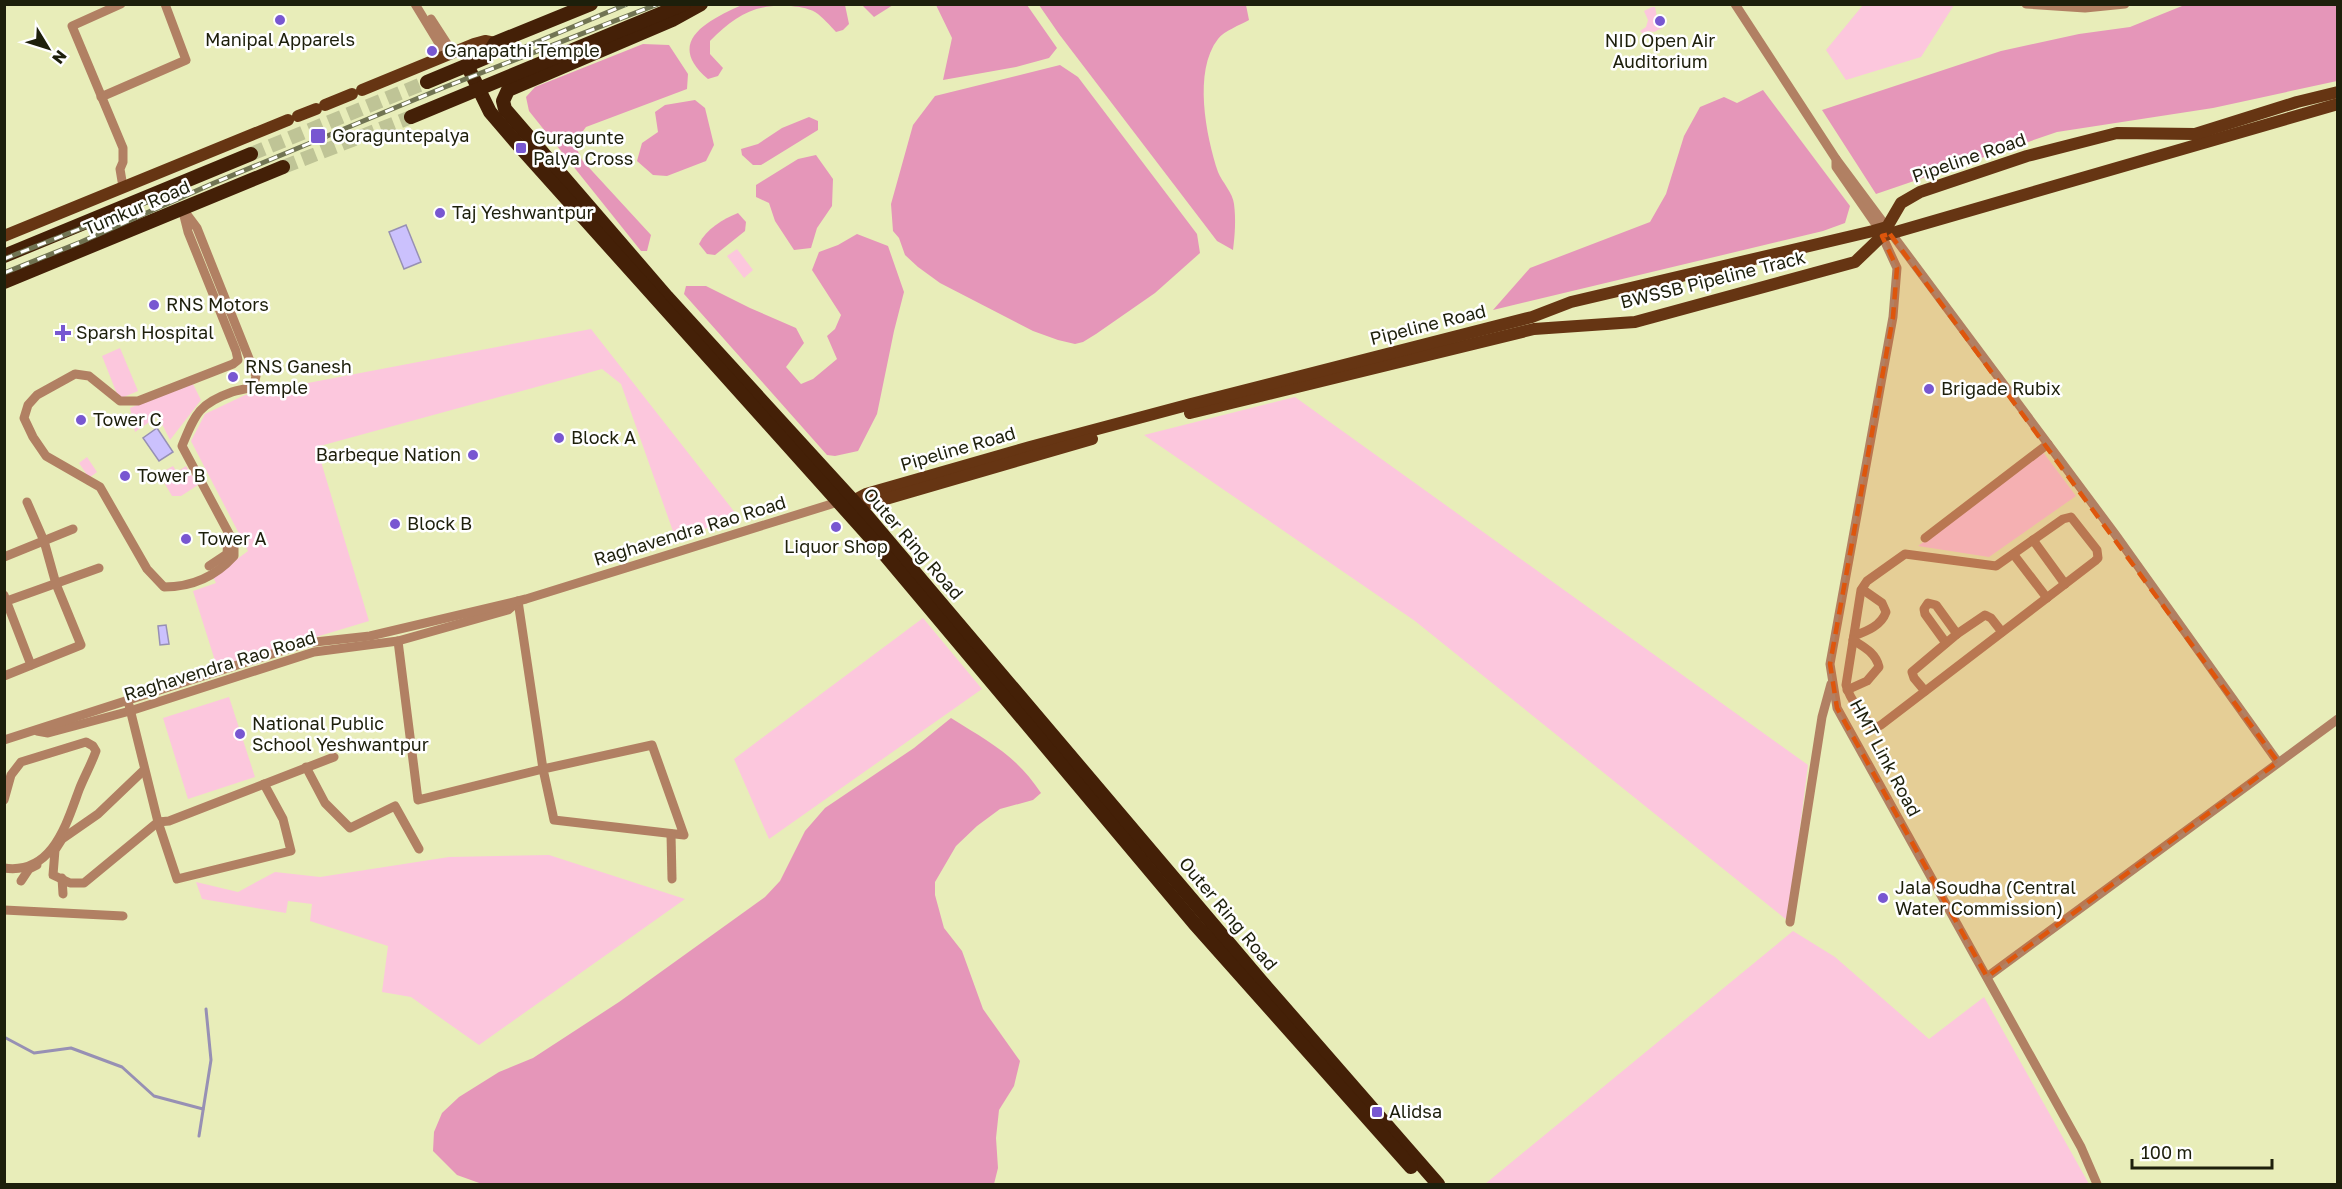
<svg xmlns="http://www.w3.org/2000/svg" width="2342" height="1189" font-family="'Golos Text',sans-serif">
<rect width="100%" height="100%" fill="#e8edb9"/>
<g fill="#fcc7dd">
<polygon points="1863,5 1863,4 1954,5 1921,57 1846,80 1826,50"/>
<polygon points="1652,7 1655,7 1657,17 1662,17 1665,24 1662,28 1654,32 1648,31 1644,35 1640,31 1646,27 1648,20 1644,11"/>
<polygon points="737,249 753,270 744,278 727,256"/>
<polygon points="591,329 740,519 675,537 621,384 602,369 320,446 322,465 369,621 217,667 193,591 216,583 213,577 248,551 191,441 205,414 245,395"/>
<polygon points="120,348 138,391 119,399 102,356"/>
<polygon points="192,382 201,400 170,440 158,416 135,432 130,408"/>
<polygon points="1295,397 1808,765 1788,921 1415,621 1144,435"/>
<polygon points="2043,452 2076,496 1989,557 1918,546"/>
<polygon points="87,457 97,472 89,478 79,463"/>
<polygon points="173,466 177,472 186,466 198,485 181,496 172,496 159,474"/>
<polygon points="923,618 982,689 769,839 734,759"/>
<polygon points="229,697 255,777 188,799 163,718"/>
<polygon points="549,855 685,899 479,1045 411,997 382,992 388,946 310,921 312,904 288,901 286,913 202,899 196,882 238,892 275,872 320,877 449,857"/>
<polygon points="1793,931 1835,957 1929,1039 1984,997 2089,1184 1485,1184"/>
</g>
<g fill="#e596b9">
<polygon points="2187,4 2337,5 2337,81 2213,108 2057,132 1876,194 1822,110 2001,51 2079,34 2130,27"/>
<path d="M742,5H845L849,24L843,30L836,32C830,26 823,17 815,12C808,8 796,6 788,6C753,4 734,17 710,41V54L723,68L718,76L708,79C664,42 708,20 742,5Z"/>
<polygon points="862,5 893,5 874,17"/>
<polygon points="936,5 1027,5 1057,48 1049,58 1016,67 943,80 952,38"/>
<path d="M1039,5H1246L1249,20C1240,25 1224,31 1218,39C1193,71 1206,136 1218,172C1222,182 1233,193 1234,204C1236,219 1235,235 1233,250L1217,241L1059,34Z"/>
<polygon points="643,44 669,45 688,74 687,89 586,127 574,143 582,160 651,235 647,251 641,251 529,111 526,97 535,87"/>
<polygon points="1060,65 1078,77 1197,234 1200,253 1155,293 1096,334 1083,342 1075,344 1058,340 1033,331 940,283 918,267 905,255 899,238 893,231 891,204 913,125 935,96"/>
<polygon points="1763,90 1850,206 1845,223 1823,231 1493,310 1530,268 1650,222 1666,194 1684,136 1700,107 1724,97 1737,103"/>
<polygon points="695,100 705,108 714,145 706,161 667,176 653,175 637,161 642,143 658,132 655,112 665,105"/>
<polygon points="809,117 818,121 818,130 761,165 753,165 742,155 741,149 758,144 782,128"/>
<polygon points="816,155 833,179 832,206 817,228 811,248 794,250 775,221 769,203 756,197 756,185 798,159"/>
<path d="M738,213L746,222L745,231L715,255L707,254L699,244C706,229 723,219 738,213Z"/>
<polygon points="857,234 888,246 904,292 894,331 877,414 858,451 835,456 827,455 684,294 686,286 706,286 750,308 796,328 804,343 786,367 801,384 813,379 837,359 827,336 835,329 841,315 812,270 819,252 838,245"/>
<path d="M951,718C989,742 1016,755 1041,793L1033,800L1000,809L977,826L956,846L935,882V895L944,928L962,951L983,1009L1020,1061L1014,1086L999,1110L996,1138L998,1168L994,1184H482L457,1175L433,1151L434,1132L442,1113L459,1097L499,1072L533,1058L619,1002L765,897L780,881L805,831L825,808L914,748Z"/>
</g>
<g fill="#cbc1fd" stroke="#9790b4" stroke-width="1.5">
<polygon points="406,225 421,262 404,269 389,232"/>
<polygon points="157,428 173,452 159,461 143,438"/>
<polygon points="166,625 169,644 160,645 158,626"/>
</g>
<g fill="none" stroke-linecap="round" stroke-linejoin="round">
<g stroke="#9790b4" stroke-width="3">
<polyline points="4,1037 34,1053 71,1048 122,1067 154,1096 203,1109"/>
<polyline points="199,1136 211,1060 206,1009"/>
</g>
<g stroke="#bfc496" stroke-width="14" stroke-dasharray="14 7" stroke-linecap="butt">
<polyline points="251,154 427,82"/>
<polyline points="283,167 411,117"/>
</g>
<g stroke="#b18063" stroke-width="9">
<polyline points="121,4 72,26 123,148 123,162 120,169 123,187"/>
<polyline points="415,4 446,55"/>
<polyline points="1735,4 1836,159 1836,167 1879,229 1897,268 1893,317 1830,664 1837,708 2081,1147 2097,1184"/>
<polyline points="2026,4 2085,8 2125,4"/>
<polyline points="431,19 453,53"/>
<polyline points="101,97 186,60 165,4"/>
<polyline points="1836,159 2115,534 2278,762"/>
<path d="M182,208L197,228L256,376L254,385C248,390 240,389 232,392C198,404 195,415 182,446L234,543V556C215,577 192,587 164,587L147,569L100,487L46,456L33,437L24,418L28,405L37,395L75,374L89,376L120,401H138L233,364L238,360L236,351L188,232Z"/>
<path d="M2071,517L2097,550L2098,558L2095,561L1881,725L1877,727C1866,724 1849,697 1846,685L1861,590L1867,581L1905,554L1996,566L2063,519Z"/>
<polyline points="1925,538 2048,444"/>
<polyline points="2033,540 2065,584"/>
<polyline points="2014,555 2047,598"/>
<polyline points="4,557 73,529"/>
<polyline points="209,566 227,554 228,537"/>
<polyline points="4,595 31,665"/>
<polyline points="4,602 99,568"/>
<path d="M1854,636C1867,631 1881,626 1886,612L1882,603L1862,589"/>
<polyline points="398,641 418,800 543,769 518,601"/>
<polyline points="1946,643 1925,614 1924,609 1928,603 1936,605 1957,634"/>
<polyline points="4,676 81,645 56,584 44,541 27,502"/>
<path d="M1847,690L1867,681L1879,667C1876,653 1864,647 1853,640"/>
<polyline points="1925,691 1914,678 1912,672 1957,634 1985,615 1991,618 2002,632"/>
<polyline points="129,705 158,822 177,879 291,851 283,819 264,784"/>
<polyline points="37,731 48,733 130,711 314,652 398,641 508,610 516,603"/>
<polyline points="4,740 306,643 370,636 526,599 838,502"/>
<polygon points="652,745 684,835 554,820 543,769"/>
<polyline points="306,767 325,803 350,828 395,806 419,849"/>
<polyline points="144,770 98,814 62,839 55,850 53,875 70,883 84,883 158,822 169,821 334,757"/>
<path d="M4,800L11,775L21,762L86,742L93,746L96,751C91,765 84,777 79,790C66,825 52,875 4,868"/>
<polyline points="671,834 672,879"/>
<polyline points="62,878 63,894"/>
<polyline points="21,881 29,869 37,865"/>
<polyline points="4,910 123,916"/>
<polyline points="1790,922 1822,717 1831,684"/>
<polyline points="1987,977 2338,719"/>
</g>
<g stroke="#663513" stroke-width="12">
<polyline points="362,90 474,44 485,41 495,43"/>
<polyline points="325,105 352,94"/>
<polyline points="298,116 316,109"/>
<polyline points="4,236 288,120"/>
<polyline points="1190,413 1534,329 1635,322 1855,262 1882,236 2338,104"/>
<polyline points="853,501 866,494 1030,447 1191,404 1532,317 1571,302 1873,231 1887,227 1901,203 1920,192 2027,156 2117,133 2195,134 2297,102 2338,92"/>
<polyline points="853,501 872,503 1092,439"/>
</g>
<g stroke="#442007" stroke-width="14">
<polyline points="701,4 672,20 508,90 503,101 505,109 667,297 867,516 1261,981 1438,1184"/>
<polyline points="467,65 490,112 521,148 870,537 1194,923 1411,1167"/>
<polyline points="427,82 487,57 495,43 591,4"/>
<polyline points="411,117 684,4"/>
<polyline points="4,256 251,154"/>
<polyline points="4,282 283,167"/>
</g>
<defs>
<g id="rail">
<polyline points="525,47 627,4"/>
<polyline points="4,259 175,191"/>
<polyline points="4,273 81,242 214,183 445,87 658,4"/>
</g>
</defs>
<use href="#rail" stroke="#717453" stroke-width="5"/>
<use href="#rail" stroke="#fff" stroke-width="3" stroke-dasharray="9" stroke-linecap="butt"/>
</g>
<path fill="#de560c" fill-opacity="0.2" stroke="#de560c" stroke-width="4.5" stroke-dasharray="12 8" stroke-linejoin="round" d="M1890,234L2278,762L1987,977L1837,708L1830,664L1893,317L1897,268L1882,236Z"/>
<g fill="#7857d1" stroke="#fff" stroke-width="2">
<circle cx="280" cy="20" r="6"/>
<circle cx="1660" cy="21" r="6"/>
<circle cx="432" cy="51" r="6"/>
<rect x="310" y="128" width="16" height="16" rx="3"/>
<rect x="515" y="142" width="12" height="12" rx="3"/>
<circle cx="440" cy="213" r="6"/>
<circle cx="154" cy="305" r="6"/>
<path d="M60 324h6v6h6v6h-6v6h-6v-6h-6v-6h6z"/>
<circle cx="233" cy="377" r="6"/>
<circle cx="1929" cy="389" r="6"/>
<circle cx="81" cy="420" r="6"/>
<circle cx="559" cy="438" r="6"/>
<circle cx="473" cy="455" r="6"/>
<circle cx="125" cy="476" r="6"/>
<circle cx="395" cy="524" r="6"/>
<circle cx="836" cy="527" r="6"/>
<circle cx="186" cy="539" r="6"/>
<circle cx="240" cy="734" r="6"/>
<circle cx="1883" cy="898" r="6"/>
<rect x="1371" y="1106" width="12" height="12" rx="3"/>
</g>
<g text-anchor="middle" stroke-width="5" stroke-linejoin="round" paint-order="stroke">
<g font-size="18" fill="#1d1f0b" stroke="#fff" text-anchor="start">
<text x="280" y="46" text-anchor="middle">Manipal Apparels</text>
<text x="1660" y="47" text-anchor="middle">NID Open Air<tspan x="1660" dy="21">Auditorium</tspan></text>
<text x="444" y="57">Ganapathi Temple</text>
<text x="332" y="142">Goraguntepalya</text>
<text x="533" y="144">Guragunte<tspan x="533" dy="21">Palya Cross</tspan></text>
<text x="452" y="219">Taj Yeshwantpur</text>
<text x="166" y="311">RNS Motors</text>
<text x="76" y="339">Sparsh Hospital</text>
<text x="245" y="373">RNS Ganesh<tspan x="245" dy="21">Temple</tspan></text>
<text x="1941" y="395">Brigade Rubix</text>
<text x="93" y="426">Tower C</text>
<text x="571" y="444">Block A</text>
<text x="461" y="461" text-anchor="end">Barbeque Nation</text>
<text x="137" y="482">Tower B</text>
<text x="407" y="530">Block B</text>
<text x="198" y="545">Tower A</text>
<text x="836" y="553" text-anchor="middle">Liquor Shop</text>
<text x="252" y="730">National Public<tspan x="252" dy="21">School Yeshwantpur</tspan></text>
<text x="1895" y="894">Jala Soudha (Central<tspan x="1895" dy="21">Water Commission)</tspan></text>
<text x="1389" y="1118">Alidsa</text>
</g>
<g font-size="18" fill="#1d1f0b" stroke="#fff">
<text transform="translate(1969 158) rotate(-19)" y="6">Pipeline Road</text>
<text transform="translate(137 208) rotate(-23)" y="6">Tumkur Road</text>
<text transform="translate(1713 280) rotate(-14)" y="6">BWSSB Pipeline Track</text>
<text transform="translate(1428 325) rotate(-14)" y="6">Pipeline Road</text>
<text transform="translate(958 449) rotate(-16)" y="6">Pipeline Road</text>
<text transform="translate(690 531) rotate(-17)" y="6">Raghavendra Rao Road</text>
<text transform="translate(913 544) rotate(49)" y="6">Outer Ring Road</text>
<text transform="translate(220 666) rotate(-17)" y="6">Raghavendra Rao Road</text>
<text transform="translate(1885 758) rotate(62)" y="6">HMT Link Road</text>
<text transform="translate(1228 914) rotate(50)" y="6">Outer Ring Road</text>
</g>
</g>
<rect width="2342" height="1189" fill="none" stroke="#1d1f0b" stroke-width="12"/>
<g transform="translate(48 48) rotate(128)" stroke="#ffffff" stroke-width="4.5" paint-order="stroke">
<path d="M0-4.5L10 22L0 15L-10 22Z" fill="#1d1f0b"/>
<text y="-9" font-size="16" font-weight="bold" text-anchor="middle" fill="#1d1f0b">N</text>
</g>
<path d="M2132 1159v9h140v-9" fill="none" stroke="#1d1f0b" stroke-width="3"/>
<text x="2141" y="1159" font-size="18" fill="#1d1f0b" stroke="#ffffff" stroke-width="4.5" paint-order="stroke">100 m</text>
</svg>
